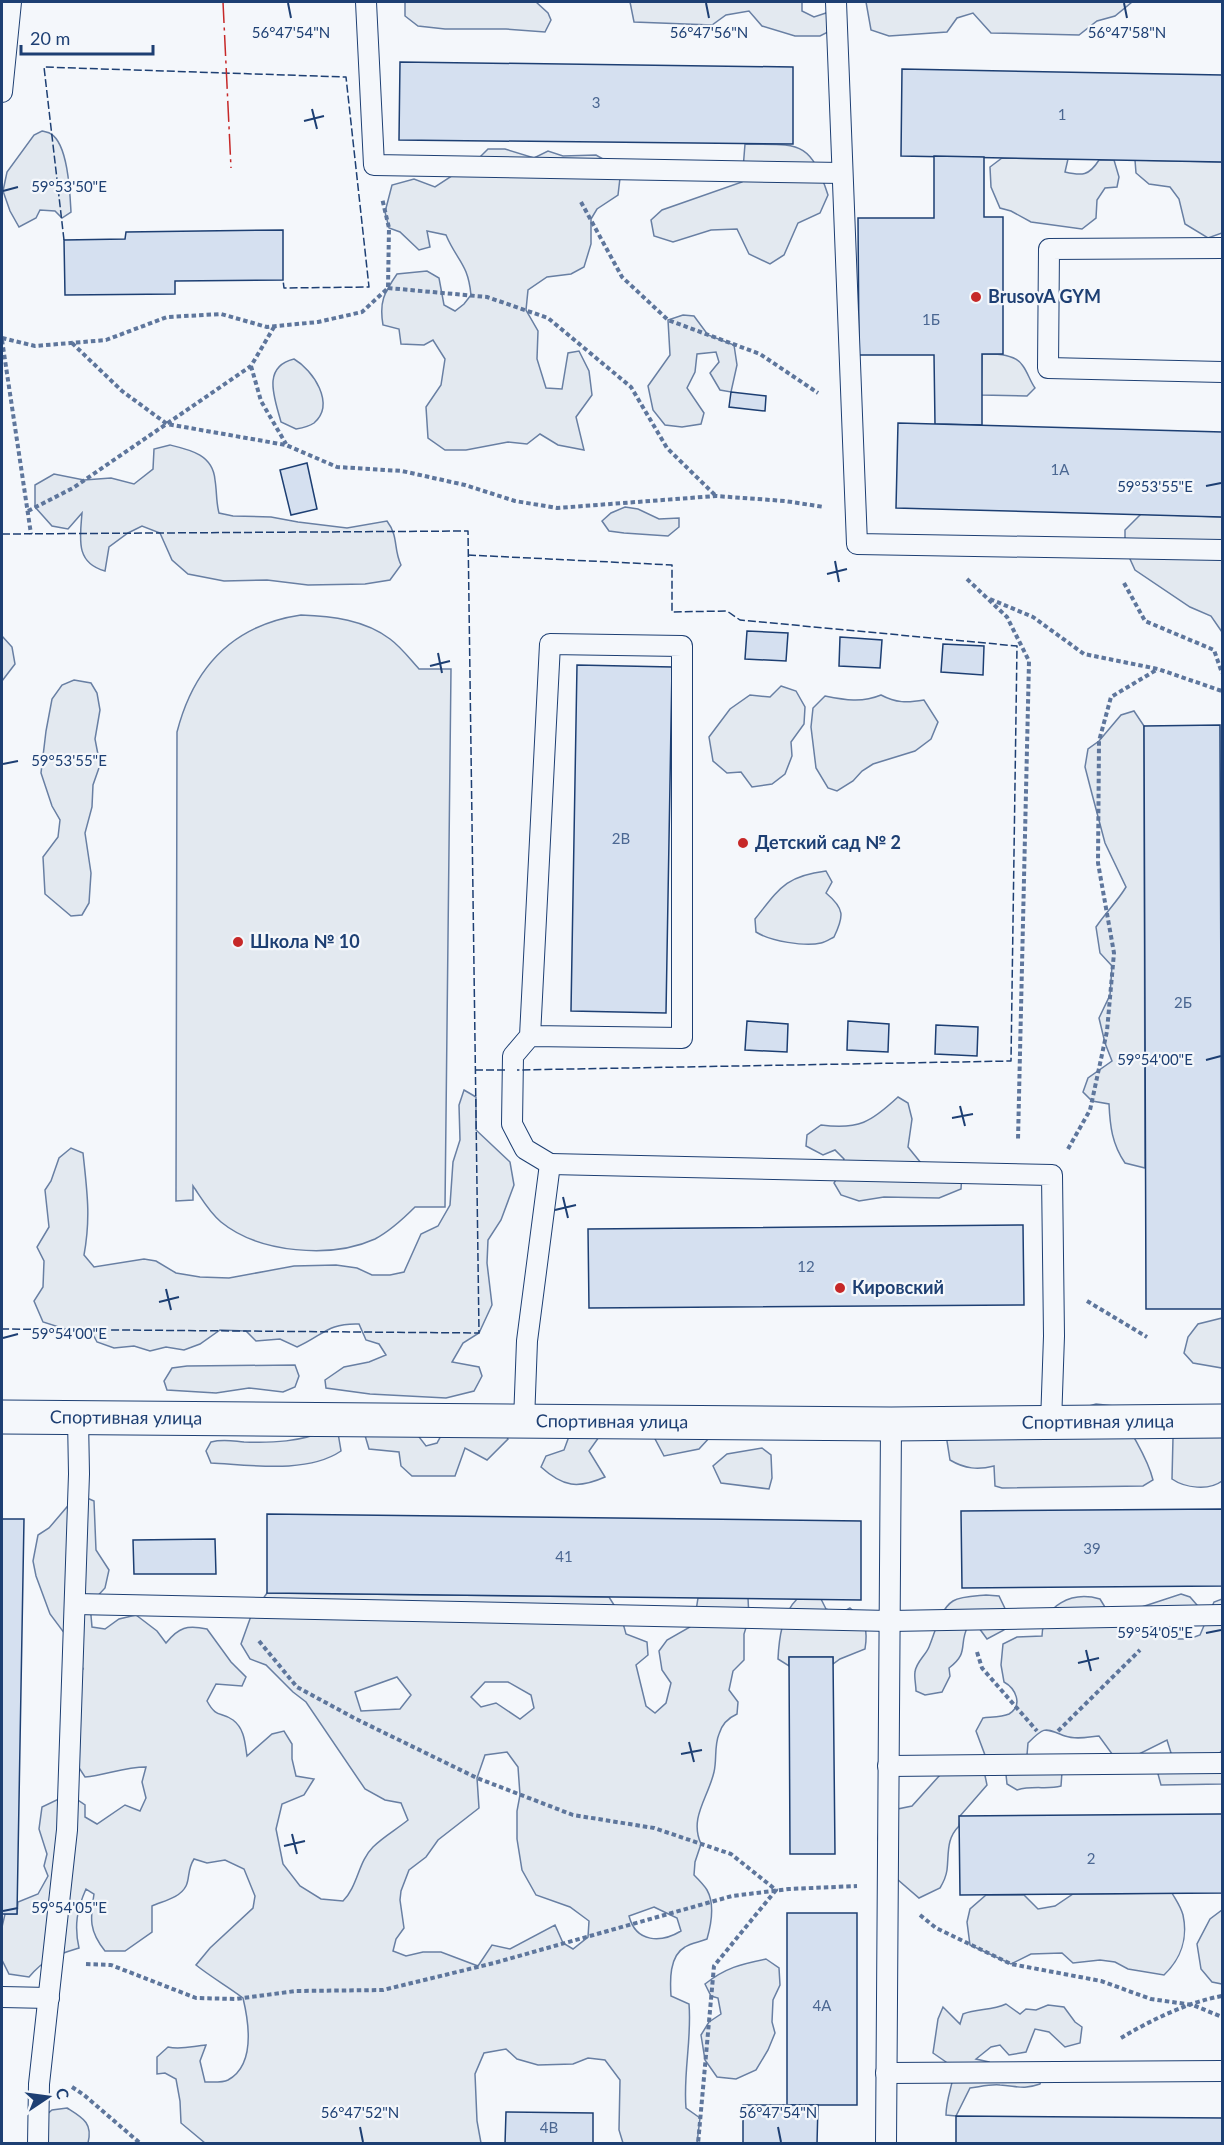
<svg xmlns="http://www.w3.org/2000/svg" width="1224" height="2145" font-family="Lato,sans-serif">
<rect width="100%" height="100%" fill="#f4f7fb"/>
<g fill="#e3e9f0" stroke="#687fa3" stroke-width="1.5" fill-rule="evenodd">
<polygon points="405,2 536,2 548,13 551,20 545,32 506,29 445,29 418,26 405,16"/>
<polygon points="630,2 802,2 802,11 814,17 829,12 836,28 820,36 795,36 762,26 749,11 726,15 712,25 634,22"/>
<polygon points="866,2 1132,2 1115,16 1097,21 1079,35 991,33 973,13 957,18 947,32 889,36 871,30"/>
<path d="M42,131C45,132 49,132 51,134C68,144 70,193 71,212L62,218L55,211L40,210L36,218L19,227L10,211L3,191L7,172L34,135Z"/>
<path d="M745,144C798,145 810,139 828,195L820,213L798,223L784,255L770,264L749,254L737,229L711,230L673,242L654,236L651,220L662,210L742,182Z"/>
<path d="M488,149H505L534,158L548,151L563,156L596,155L612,164L620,178L618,195L597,209L591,219V244L584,267L571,274L547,277L528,290L526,310L538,331L537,359L546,388L562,389L568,353L579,351L589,371L592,395L576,417L584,450L558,445L540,434L527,444L508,442L466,450H445L428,438L426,407L441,385L445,359L433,340L424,345L401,344L399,329L383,325C379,302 384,293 397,274L427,271L439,278L444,305L455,311L464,304L471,295C468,263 457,261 446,235L427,231L430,247L419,250L400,232L389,228L385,212L392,185L414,179L435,187L478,159Z"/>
<path d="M1002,158L1068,159L1065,172C1082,176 1089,176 1099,160H1114L1119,177L1117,187L1105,188L1097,200L1096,218L1082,229L1031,222L1011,211L1000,208L991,187L990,167Z"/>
<polygon points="1135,160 1222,162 1222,233 1208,238 1185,224 1179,199 1170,187 1149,184 1136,173"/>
<polygon points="683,315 694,316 708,335 734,345 737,365 731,392 720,390 710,373 719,362 716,352 697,354 695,372 687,388 704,413 701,424 682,427 665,425 653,410 648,386 670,355 668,320"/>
<path d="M982,354C995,354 1015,353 1023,366C1028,373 1030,381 1035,388L1027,396L981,395Z"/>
<path d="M294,359C313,370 336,404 314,423C310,426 302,428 296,429L281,422C275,399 261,367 294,359Z"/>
<path d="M170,445C191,450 213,455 215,480C217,492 216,502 219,513L233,516L271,517L298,522L347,528L387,521C399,537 393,548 401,565L390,580L365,584L308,585L267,580L224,581L188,574L172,560L160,533L142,526L128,533L109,547L105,571C75,563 80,538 82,513L68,529L52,526L35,507V485L54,474L84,480L111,478L134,484L153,469L154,449Z"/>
<polygon points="625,507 638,509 659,519 679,518 679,527 668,536 624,533 609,531 602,521 611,513"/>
<polygon points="1141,514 1222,517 1222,632 1211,616 1190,607 1135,570 1125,548 1125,530"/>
<path d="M301,615C332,616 365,620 390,639C401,647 410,659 419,669H451L445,1207H415C403,1219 390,1231 375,1239C331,1259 259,1253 221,1222C209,1212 202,1199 193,1186V1200L176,1201L177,732C194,666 233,625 301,615Z"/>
<polygon points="2,636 12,647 15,664 2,681"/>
<polygon points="74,680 91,683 97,693 100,710 95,739 100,765 93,785 92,807 85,833 91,873 89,903 82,915 71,916 45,894 43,857 58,837 60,820 52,806 41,773 46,731 52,699 62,685"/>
<polygon points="781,686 796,691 805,707 804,724 791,742 792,756 785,774 772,784 752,787 741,772 727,773 713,761 709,737 730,709 750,695 770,697"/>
<path d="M881,695C896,703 907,703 924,700L938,722L931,739L915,751L873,764L862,771L853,781L837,791L828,788L816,768L811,727L813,708L825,696C845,700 862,703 881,695Z"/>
<path d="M1134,711L1144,726L1145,1168L1125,1163C1112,1144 1110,1126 1109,1104L1092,1101L1083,1092L1088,1078L1112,1061L1105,1043L1099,1018L1110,995L1112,966L1100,953L1096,927C1106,912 1117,902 1126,887L1105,843L1092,794L1085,767L1088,749L1099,741L1121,715Z"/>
<path d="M826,871L832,882L826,893C845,909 844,916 834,937C830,939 825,942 821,943C805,947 770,941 756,932L755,919C779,889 785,876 826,871Z"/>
<path d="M464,1090L476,1097V1130L510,1162L514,1185L501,1220L488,1240L487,1263L492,1305L479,1333L463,1343L452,1362L479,1367L482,1376L474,1391L446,1398L370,1394L326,1388L325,1380L344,1367L369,1362L386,1355L379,1344L366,1340L359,1324C327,1323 324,1335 297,1347L280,1339L256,1341L246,1331L220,1330L200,1344L184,1350L166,1347L150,1351L134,1346L114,1348L97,1342L90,1329H65L43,1322L34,1301L43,1287L44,1261L37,1247L49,1227L45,1190L51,1181L59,1158L71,1148L83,1153C87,1191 91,1217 84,1255L94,1267L144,1259L156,1261L176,1273L200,1277L229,1278L294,1266L336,1265L357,1268L372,1275H390L404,1272L421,1234L438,1226L450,1205L453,1162L460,1140L459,1105Z"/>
<path d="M898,1097L908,1103L912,1119L908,1147L921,1163L962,1173L961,1189L939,1198L884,1197L859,1201L841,1195L834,1183L841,1171L844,1159L835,1150L823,1155L806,1146L807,1135L821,1125C859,1130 871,1122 898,1097Z"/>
<polygon points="1222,1318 1222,1368 1193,1363 1184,1353 1188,1337 1198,1324"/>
<polygon points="295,1365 299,1376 295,1387 283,1392 249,1388 216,1393 167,1390 164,1381 172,1368 187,1366"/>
<path d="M1096,1404L1114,1406C1127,1424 1148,1459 1153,1480L1143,1486L1002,1488L995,1486L994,1466C978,1470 965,1469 950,1460L947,1441L956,1423L1082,1408Z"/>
<path d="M1222,1413V1481C1209,1491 1185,1488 1172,1479L1173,1438L1184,1431Z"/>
<polygon points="498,1421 508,1439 487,1460 465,1448 455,1476 412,1476 401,1466 399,1452 369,1449 364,1432 413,1429 426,1446 437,1443 442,1434"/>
<path d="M570,1422L599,1437L589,1451L605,1477C578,1489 563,1487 541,1467L546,1456L564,1450L568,1439Z"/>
<path d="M327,1430L338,1433L341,1451C307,1474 250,1465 211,1463L206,1451L211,1442C223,1439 232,1441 244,1442C272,1443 301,1442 327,1430Z"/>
<polygon points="653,1435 711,1436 699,1449 664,1456"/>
<polygon points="762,1448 771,1455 772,1478 769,1489 721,1483 713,1466 727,1454"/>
<path d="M78,1494L94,1501L96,1550L109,1570L105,1588L90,1604L92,1627L105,1629L119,1619L136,1615L157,1631L166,1643C179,1627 187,1625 207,1629L231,1662L246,1677L242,1686L216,1684L207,1701C217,1719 220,1711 233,1720C245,1729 245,1744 247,1756L272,1734L284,1731L292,1744V1759L296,1776L314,1779L304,1795L282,1804L276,1829L283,1864L300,1886L321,1899L343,1901C358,1886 358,1862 373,1847C383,1837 397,1829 408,1820L401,1803L385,1800L365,1789L306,1702L293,1692L266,1665L250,1659L241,1644L251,1616L267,1593L609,1597L621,1616L626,1634L647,1642L648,1655L636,1665L646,1706L655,1713L666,1703L671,1683L662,1670L659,1651L667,1640L690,1627L695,1617L698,1598H748L749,1618L744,1634V1660L733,1671L729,1690L738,1702L737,1714C728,1718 722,1724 719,1734C714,1746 717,1760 714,1772C708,1798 689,1818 701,1844L695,1862L694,1875C698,1879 704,1885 707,1890C715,1904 711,1925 707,1939C700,1942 691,1943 685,1947C669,1956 670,1981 671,1996L689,2004C692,2039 683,2073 686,2108L700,2118L697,2143H623L619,2130L620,2080L605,2060L588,2058L573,2064L538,2065L517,2059L506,2049L484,2053L475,2074L477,2121L481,2143H205L181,2123L180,2101L176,2079L165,2073L157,2074V2057L168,2047C181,2050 193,2046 206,2045L200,2061L205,2082C212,2082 222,2083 228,2080C255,2065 249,2023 243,1998C227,1986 211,1977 196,1965L210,1948L253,1908L255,1896L244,1869L225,1860L207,1863L194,1859C187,1870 190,1878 186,1886C180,1898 163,1901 152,1906V1932L125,1951H105C89,1931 90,1919 94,1894L86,1889C77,1909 74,1926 79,1948C56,1955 45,1958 29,1977L9,1974L2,1960V1927L5,1914H17L18,1902L38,1894L48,1876L44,1866L47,1854L39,1829L42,1807L69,1794L85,1805V1817L97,1824L125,1805L140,1811L146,1798L142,1782L146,1767C124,1767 106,1775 85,1777L70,1754L72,1685L83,1669L74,1646L50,1614L36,1576L33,1561L38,1535L49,1528ZM397,1677L411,1695L400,1709L361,1711L355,1692ZM485,1682H508L531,1695L534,1708L520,1719L496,1703L481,1707L471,1697ZM507,1752L518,1767L520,1795L517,1811V1839L522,1870L536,1895L570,1907L589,1921L588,1937L573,1949L563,1943L555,1925L510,1949L492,1945L478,1966L441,1952H423L406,1956L393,1951L396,1939L404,1928L400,1900L401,1891L409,1870L426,1857L438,1840L479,1808L477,1778L485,1755ZM654,1907L677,1918L681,1931C661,1943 636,1943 629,1916Z"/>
<path d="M1181,1594L1190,1597L1197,1605C1196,1623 1189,1625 1173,1633L1178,1639H1189L1200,1635L1214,1602L1222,1599V1750L1212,1764L1222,1770V1784L1161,1785L1158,1774L1166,1764L1171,1753L1167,1740L1131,1758H1115L1099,1736C1088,1737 1076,1740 1065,1736C1044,1728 1045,1726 1028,1743L1027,1755L1051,1765L1062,1772L1061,1786C1047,1790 1034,1785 1017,1790L1007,1784L1005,1765L994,1757L985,1755L976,1731L983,1718C991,1717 1002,1717 1009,1714C1024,1705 1015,1688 1004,1682L1001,1665L1003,1644L1017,1637L1042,1636C1043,1605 1072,1591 1100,1599L1111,1617Z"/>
<path d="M986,1595L999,1596L1010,1619L1004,1630L987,1639L979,1628L968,1626C958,1645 970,1652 949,1668L950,1676L942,1692L925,1695L916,1691C916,1685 914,1677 915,1672C916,1662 926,1655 929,1647C935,1633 940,1609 953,1601C961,1596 976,1596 986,1595Z"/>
<path d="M797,1599H821L826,1609L839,1614L850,1608C866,1620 868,1631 865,1649L840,1659L833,1664V1657H789V1666L778,1659C779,1638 782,1614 797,1599Z"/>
<path d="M949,1765L984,1771L987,1785L960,1816L959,1826C946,1839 949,1853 947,1870C946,1877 943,1883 940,1888L919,1898L897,1879L881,1852L878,1839L880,1822L888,1811L912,1806Z"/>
<path d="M1172,1893C1176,1900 1181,1907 1183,1915C1188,1938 1181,1959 1164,1975L1128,1969L1115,1962L1100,1960L1073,1963L1062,1953L1031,1954L1011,1964L970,1945L967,1922L970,1909L986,1895H1024L1038,1909L1055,1906L1073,1894Z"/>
<polygon points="1222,1910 1222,1984 1212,1982 1201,1969 1197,1944 1210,1919"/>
<path d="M766,1959L779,1968L780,1985L773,2000L772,2022L775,2033L768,2050L756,2070L736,2079L717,2077L705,2060L701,2035L709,2022L721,2014L718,1998L711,1996L705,1984C725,1968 741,1964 766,1959Z"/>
<path d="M1006,2004L1020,2014L1026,2009L1036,2010L1048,2005L1064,2007L1075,2022L1082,2027L1080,2043L1065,2047L1049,2032L1035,2029L1026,2052L1009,2055L1000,2045L991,2047L976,2059L989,2062L1001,2072H1043L1040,2084C1023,2090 1017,2086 1000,2085C990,2084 979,2087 970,2088L956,2116L946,2115C946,2100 952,2087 954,2072L946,2062L933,2053L938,2019L943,2007L960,2024L963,2014C978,2008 991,2011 1006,2004Z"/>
<path d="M67,2108C83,2118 93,2123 88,2143H47L38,2122L52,2110Z"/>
</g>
<g fill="#d5e0f0" stroke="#1d3f73" stroke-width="1.5">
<polygon points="400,62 793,67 793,144 399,140"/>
<polygon points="902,69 1222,75 1222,162 901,156"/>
<polygon points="934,156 984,157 984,217 1003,217 1003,354 982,354 982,425 935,424 934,355 859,355 858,218 934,218"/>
<polygon points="283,230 283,280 175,281 175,294 65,295 64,240 125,239 126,232"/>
<polygon points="731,392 766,396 765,411 729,407"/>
<polygon points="898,423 1222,432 1222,517 896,508"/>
<polygon points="307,463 317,509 291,515 280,470"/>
<polygon points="747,631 788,633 786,661 745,659"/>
<polygon points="840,637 882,640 880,668 839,666"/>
<polygon points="943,644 984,646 983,675 941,672"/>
<polygon points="577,665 672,667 666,1013 571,1011"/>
<polygon points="1220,725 1222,1309 1146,1309 1144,726"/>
<polygon points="747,1021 788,1024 787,1052 745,1050"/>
<polygon points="848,1021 889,1024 888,1052 847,1050"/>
<polygon points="936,1025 978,1027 977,1056 935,1054"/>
<polygon points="1023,1225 1024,1305 589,1308 588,1229"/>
<polygon points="1222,1509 1222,1586 962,1588 961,1511"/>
<polygon points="267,1514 861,1521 861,1600 267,1593"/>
<polygon points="2,1519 24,1519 17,1914 2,1914"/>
<polygon points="215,1539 216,1574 134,1574 133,1540"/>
<polygon points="789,1657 833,1657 835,1854 790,1854"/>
<polygon points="1219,1814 1222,1814 1222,1893 960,1895 959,1816"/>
<rect x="787" y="1913" width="70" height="192"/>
<polygon points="743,2105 818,2105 817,2144 743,2144"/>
<polygon points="506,2112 593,2113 593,2144 505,2144"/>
<polygon points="956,2116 1222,2118 1222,2144 956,2144"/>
</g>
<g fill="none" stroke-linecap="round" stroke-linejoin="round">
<defs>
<g id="lane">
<polyline points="366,2 374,165 842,173"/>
<polyline points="836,2 857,544 1222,550"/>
<polyline points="2,92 11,2"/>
<polyline points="1222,248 1049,249 1048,368 1222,372"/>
<polyline points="530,1036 550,644 682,646 682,1038 530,1036 513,1056 512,1124 525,1149 550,1164"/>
<polyline points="524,1421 527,1341 550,1164 1052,1175 1054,1336 1051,1423"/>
<polyline points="75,1604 890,1621 1222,1615"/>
<polyline points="888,1766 1222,1763"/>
<polyline points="2,1997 49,1998"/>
<polyline points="886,2073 1222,2071"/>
<polyline points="38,2144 39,2084 67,1830 79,1474 78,1418"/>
<polyline points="886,2144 891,1424"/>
</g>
<g id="street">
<path id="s1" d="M2,1417L891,1424L1222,1421"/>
</g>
</defs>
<use href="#lane" stroke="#1d3f73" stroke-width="22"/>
<use href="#street" stroke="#1d3f73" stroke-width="35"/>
<g stroke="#5e769c" stroke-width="4" stroke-dasharray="4.5 3" stroke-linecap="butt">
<polyline points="581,202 622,277 668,320 760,354 818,393"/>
<polyline points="388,288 487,297 548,318 631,387 667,448 716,496"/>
<polyline points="2,338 35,346 106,340 167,317 221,314 267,327 318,322 362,312 388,288 389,228 382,198"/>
<polyline points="2,340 31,534"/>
<polyline points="72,343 122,391 167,424 286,445 337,467 402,471 465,485 515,501 557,508 716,496 785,501 824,507"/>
<polyline points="251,366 261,401 286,444"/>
<polyline points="28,511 73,488 251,366 274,327"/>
<polyline points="967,579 1007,617 1029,661 1018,1140"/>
<polyline points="1124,583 1145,621 1214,650 1222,673"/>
<polyline points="990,599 1033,617 1084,654 1158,669 1222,691"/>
<polyline points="1068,1149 1090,1110 1092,1101 1107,1031 1114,953 1098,863 1099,741 1111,697 1158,669"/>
<polyline points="1087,1301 1147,1337"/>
<polyline points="259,1641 297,1687 356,1719 477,1778 573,1815 654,1828 731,1854 776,1890 714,1966 698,2144"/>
<polyline points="977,1652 982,1668 1037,1731"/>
<polyline points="1058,1731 1140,1650"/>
<polyline points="920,1915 936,1928 1011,1964 1101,1981 1151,1999 1193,2005 1222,2017"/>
<polyline points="86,1964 111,1965 196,1998 236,1999 296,1991 383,1990 494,1963 732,1896 789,1889 857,1886"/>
<path d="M1121,2038C1151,2020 1188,2002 1222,1996"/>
<polyline points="72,2087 84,2095 141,2144"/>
</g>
<use href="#lane" stroke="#f4f7fb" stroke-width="20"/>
<use href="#street" stroke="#f4f7fb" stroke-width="33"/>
<g stroke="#1d3f73" stroke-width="1.5" stroke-dasharray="8 3" stroke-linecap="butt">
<polyline points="64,240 44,67 346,77 369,287 284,288 283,280"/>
<polyline points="2,534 468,531 479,1333 2,1329"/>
<polyline points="468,555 672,565 672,612 727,611 740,620 1017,646 1011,1061 517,1070"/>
<polyline points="475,1070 508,1070"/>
</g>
<polyline stroke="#c62828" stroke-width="1.5" stroke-dasharray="21 4.5 3 4.5" stroke-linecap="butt" points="223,2 231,168"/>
</g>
<path fill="none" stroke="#1d3f73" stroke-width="2" d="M288,3L291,18M706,3L709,18M1124,3L1127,18M312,109L317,129M304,121L324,116M3,191L18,187M1206,486L1221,483M835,561L839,582M827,574L847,569M438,653L442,673M430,666L450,661M3,764L18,761M1206,1060L1221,1056M960,1106L965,1126M952,1118L973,1114M563,1197L568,1218M555,1210L576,1205M166,1289L171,1310M159,1302L179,1297M3,1338L18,1334M1206,1633L1221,1630M1086,1650L1091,1671M1078,1663L1099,1658M689,1742L694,1762M681,1754L702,1750M292,1834L297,1854M284,1846L305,1841M3,1911L18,1908M360,2127L363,2142M778,2127L781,2142"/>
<g fill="#c62828" stroke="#f4f7fb" stroke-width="2">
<circle cx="976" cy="297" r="6"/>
<circle cx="743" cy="843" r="6"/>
<circle cx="238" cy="942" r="6"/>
<circle cx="840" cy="1288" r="6"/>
</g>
<g text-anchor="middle" stroke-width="4.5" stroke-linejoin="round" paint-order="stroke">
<g font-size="15" fill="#4b6792">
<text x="596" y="108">3</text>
<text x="1062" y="120">1</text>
<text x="931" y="325">1Б</text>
<text x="1060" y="475">1А</text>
<text x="621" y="844">2В</text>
<text x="1183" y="1008">2Б</text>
<text x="806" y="1272">12</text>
<text x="1092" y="1554">39</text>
<text x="564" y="1562">41</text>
<text x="1091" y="1864">2</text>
<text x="822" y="2011">4А</text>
<text x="549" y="2133">4В</text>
</g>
<g font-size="18" font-weight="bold" fill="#1d3f73" stroke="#f4f7fb" text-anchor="start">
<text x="988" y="303">BrusovA GYM</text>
<text x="755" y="849">Детский сад № 2</text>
<text x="250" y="948">Школа № 10</text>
<text x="852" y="1294">Кировский</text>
</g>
<g font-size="18" fill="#1d3f73" stroke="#f4f7fb">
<text dy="6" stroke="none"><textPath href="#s1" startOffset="124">Спортивная улица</textPath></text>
<text dy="6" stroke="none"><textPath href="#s1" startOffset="610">Спортивная улица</textPath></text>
<text dy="6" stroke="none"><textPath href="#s1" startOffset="1096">Спортивная улица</textPath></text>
</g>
</g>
<g font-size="15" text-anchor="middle" fill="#1d3f73" stroke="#f4f7fb" stroke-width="4.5" stroke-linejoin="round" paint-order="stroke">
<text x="291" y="38">56°47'54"N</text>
<text x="709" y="38">56°47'56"N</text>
<text x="1127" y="38">56°47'58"N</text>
<text x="69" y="192">59°53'50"E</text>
<text x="1155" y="492">59°53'55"E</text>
<text x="69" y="766">59°53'55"E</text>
<text x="1155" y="1065">59°54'00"E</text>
<text x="69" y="1339">59°54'00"E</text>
<text x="1155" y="1638">59°54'05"E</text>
<text x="69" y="1913">59°54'05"E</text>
<text x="360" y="2118">56°47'52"N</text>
<text x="778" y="2118">56°47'54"N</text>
</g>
<rect width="1224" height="2145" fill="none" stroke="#1d3f73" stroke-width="6"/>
<g transform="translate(48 2097) rotate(77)" stroke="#f4f7fb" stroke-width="4.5" paint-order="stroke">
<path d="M0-4.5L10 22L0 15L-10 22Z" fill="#1d3f73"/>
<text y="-9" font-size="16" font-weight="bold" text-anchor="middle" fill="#1d3f73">С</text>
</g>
<path d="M21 45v9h132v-9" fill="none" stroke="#1d3f73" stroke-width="3"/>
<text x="30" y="45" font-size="18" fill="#1d3f73" stroke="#f4f7fb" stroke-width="4.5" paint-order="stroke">20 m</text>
</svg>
